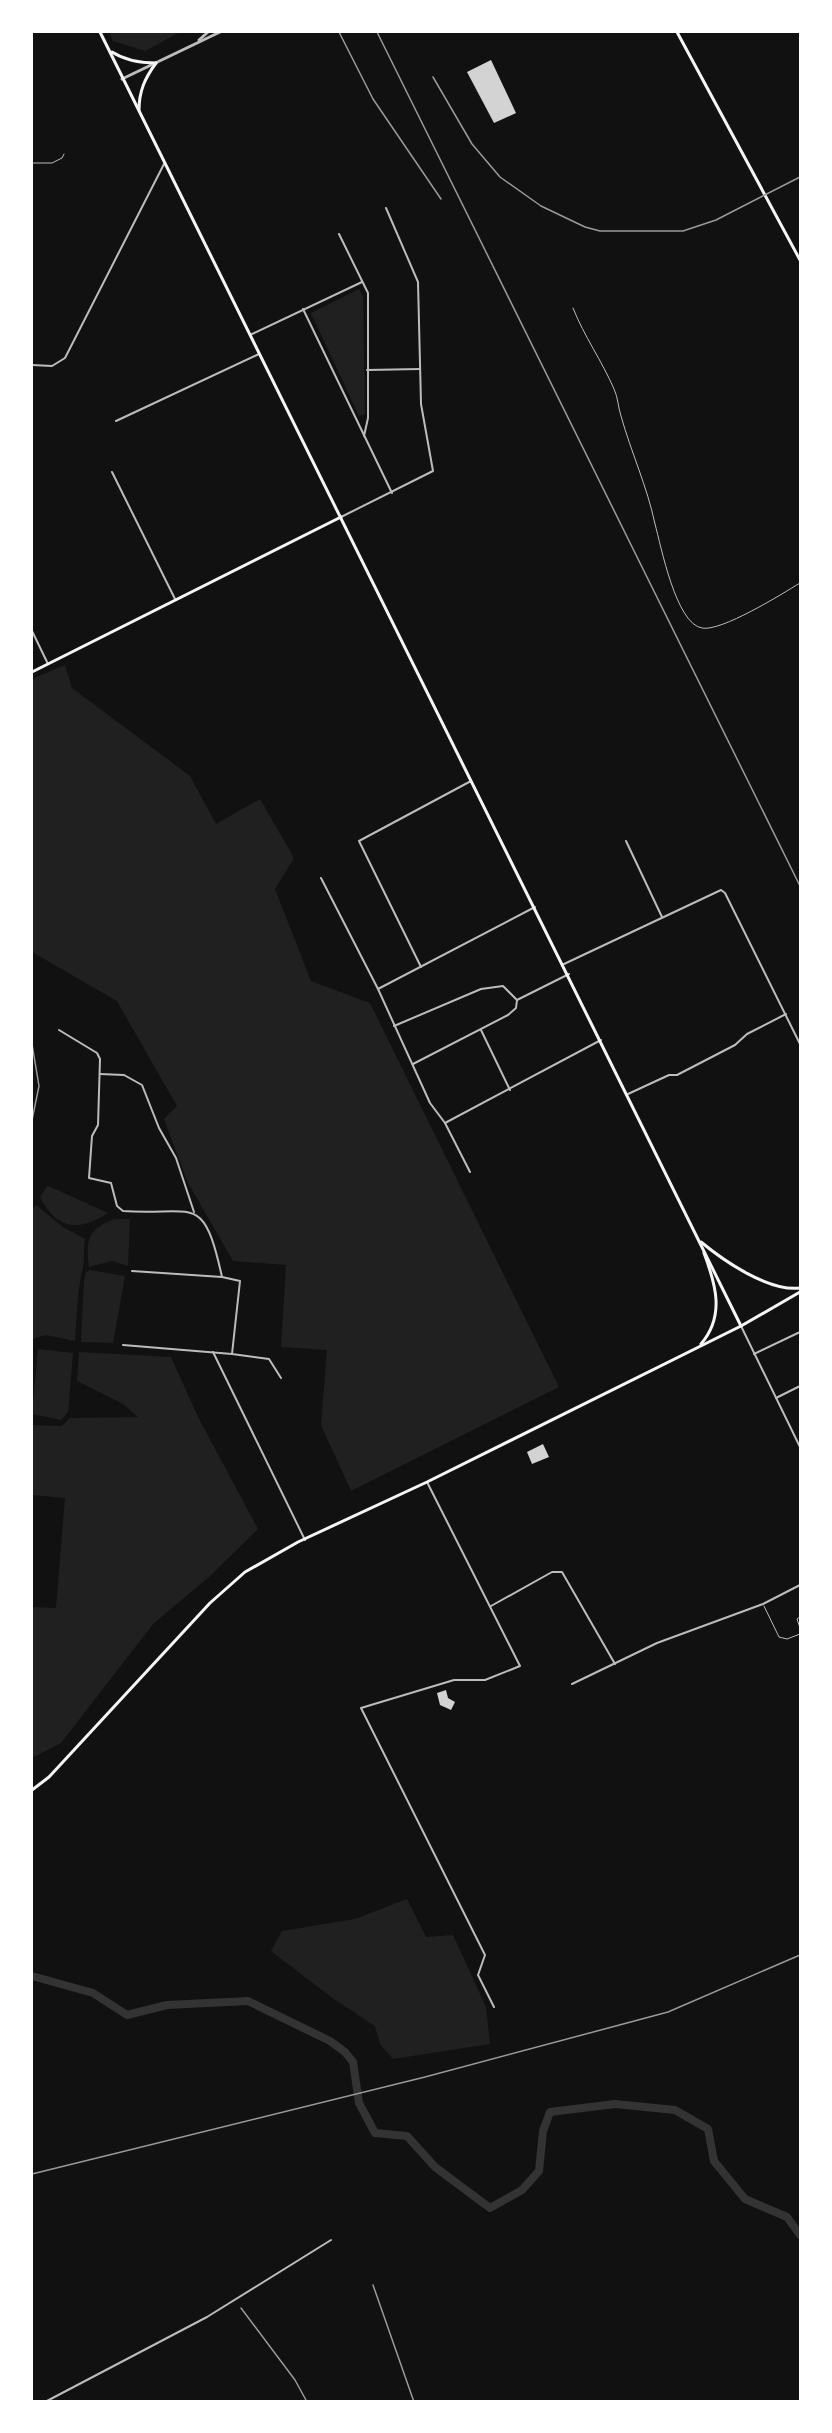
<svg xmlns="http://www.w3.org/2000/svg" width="832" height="2433" font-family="'Noto Serif',serif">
<rect width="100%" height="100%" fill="#111"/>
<g fill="#202020">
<polygon points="109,32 180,32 145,51 113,41"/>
<polygon points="359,289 363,296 365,414 359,416 311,313"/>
<polygon points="65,665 72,688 190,776 216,824 260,799 294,858 275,889 311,981 370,1003 559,1387 351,1491 321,1425 327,1350 281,1347 286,1265 233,1261 188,1183 164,1119 177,1106 117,1001 32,952 32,679"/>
<path d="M47,1186L55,1189L108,1213C78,1232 57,1230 40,1197Z"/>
<path d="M36,1205L63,1227L85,1239C83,1249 85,1259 83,1267C77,1291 77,1316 75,1341L46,1335L32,1339V1211Z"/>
<path d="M114,1219H130L128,1266L112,1261L89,1267C86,1240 87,1230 114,1219Z"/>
<polygon points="90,1270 125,1276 113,1343 81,1342 84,1281 86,1272"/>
<polygon points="38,1349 73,1353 68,1412 61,1420 32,1414"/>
<polygon points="79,1352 171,1357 198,1417 258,1529 209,1577 154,1623 61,1743 32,1758 32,1607 56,1608 65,1498 32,1495 32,1425 62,1426 70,1418 138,1417 123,1404 77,1381"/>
<polygon points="407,1899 426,1937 453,1935 486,2007 490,2044 393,2059 380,2044 375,2026 331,1997 271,1951 282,1931 355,1919"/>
</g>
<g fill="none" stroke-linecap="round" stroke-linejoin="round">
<polyline stroke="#333" stroke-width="8" points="32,1976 93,1993 127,2015 167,2005 248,2001 330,2041 345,2052 353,2062 359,2103 375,2133 407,2136 435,2167 490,2208 522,2190 539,2171 543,2131 550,2112 615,2104 675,2110 708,2129 714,2161 745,2199 787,2217 800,2235"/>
</g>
<g fill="#d3d3d3">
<polygon points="491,60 516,113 494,123 467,72"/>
<polygon points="543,1444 549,1457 532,1464 527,1452"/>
<polygon points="446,1690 448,1698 455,1702 451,1710 440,1705 437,1693"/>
</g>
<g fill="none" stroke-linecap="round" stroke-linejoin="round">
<g stroke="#bcbcbc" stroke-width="1">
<polyline points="32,163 52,163 62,158 64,154"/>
<path d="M573,308C584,336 602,361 614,389C618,397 618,407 621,416C631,452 647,486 655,524C661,546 676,624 702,628C721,632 782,594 800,583"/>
<polyline points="764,1606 779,1637 787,1639 800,1634"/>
<polyline points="800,1617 797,1619 800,1628"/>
</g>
<g stroke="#bcbcbc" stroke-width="2">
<polyline points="339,234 368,293 368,418 364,436"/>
<polyline points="303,309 392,493"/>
<polyline points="250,335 362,282"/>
<polyline points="32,365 52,366 65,358 164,164"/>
<polyline points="367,370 420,369"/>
<polyline points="116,421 259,354"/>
<polyline points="112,472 175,599"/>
<polyline points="341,517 433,471 421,404 418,282 386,208"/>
<polyline points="32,631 48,664"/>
<polyline points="626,841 662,917"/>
<polyline points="321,878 378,989 430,1103 445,1123 470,1172"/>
<polyline points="564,964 721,890 725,893 800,1044"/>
<polyline points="421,967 359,841 471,781"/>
<polyline points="378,989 535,907"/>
<polyline points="394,1026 481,989 503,986 517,1000 569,974"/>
<path d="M59,1030L97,1053L100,1059L98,1125L92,1136L89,1178L111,1183L117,1206L123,1211C195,1216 203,1191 222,1277L240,1281L232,1354"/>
<polyline points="481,1030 510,1090"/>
<polyline points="413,1064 508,1015 516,1008 517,1000"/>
<polyline points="100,1074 124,1075 142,1085 159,1128 176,1158 194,1212"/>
<polyline points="628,1094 669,1075 677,1075 735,1045 747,1034 786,1014"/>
<polyline points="445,1123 601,1040"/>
<polyline points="132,1271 222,1277"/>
<polyline points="741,1326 800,1447"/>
<polyline points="123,1345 232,1354 269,1359 281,1378"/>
<polyline points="213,1352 305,1540"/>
<polyline points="754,1354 800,1332"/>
<polyline points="776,1398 800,1386"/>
<polyline points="427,1482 520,1666 485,1680 454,1680 361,1708 485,1955 478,1975 494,2007"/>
<polyline points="491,1606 552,1572 562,1572 615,1664"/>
<polyline points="572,1684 657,1643 763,1604 800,1585"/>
<polyline points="45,2402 207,2317 331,2240"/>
</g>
<g stroke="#bcbcbc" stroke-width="3">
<polyline points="199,40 208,32"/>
<polyline points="122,79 220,32"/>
</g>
<g stroke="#f5f5f5" stroke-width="3">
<polyline points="100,32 741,1326"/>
<polyline points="677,32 800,260"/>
<path d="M112,52C126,61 140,63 156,63"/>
<path d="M139,110C139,91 145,78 156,63"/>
<polyline points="32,672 341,517"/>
<path d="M701,1242C724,1261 769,1292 800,1288"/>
<path d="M701,1344C725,1316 716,1285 704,1253"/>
<polyline points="32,1790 49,1777 210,1603 245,1572 298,1542 427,1482 741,1326 800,1292"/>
</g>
<g stroke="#9a9a9a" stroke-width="1.5">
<polyline points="339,32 373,99 441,199"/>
<polyline points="377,32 800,886"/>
<polyline points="433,77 472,144 500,177 541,206 585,227 600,231 683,231 716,220 800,177"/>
<polyline points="32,1044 39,1086 32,1120"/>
<polyline points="32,2174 425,2077 668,2012 800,1955"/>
<polyline points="373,2285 414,2402"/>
<polyline points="241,2308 295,2380 307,2402"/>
</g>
</g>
<rect width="832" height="2433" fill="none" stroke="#ffffff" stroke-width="66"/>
</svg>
